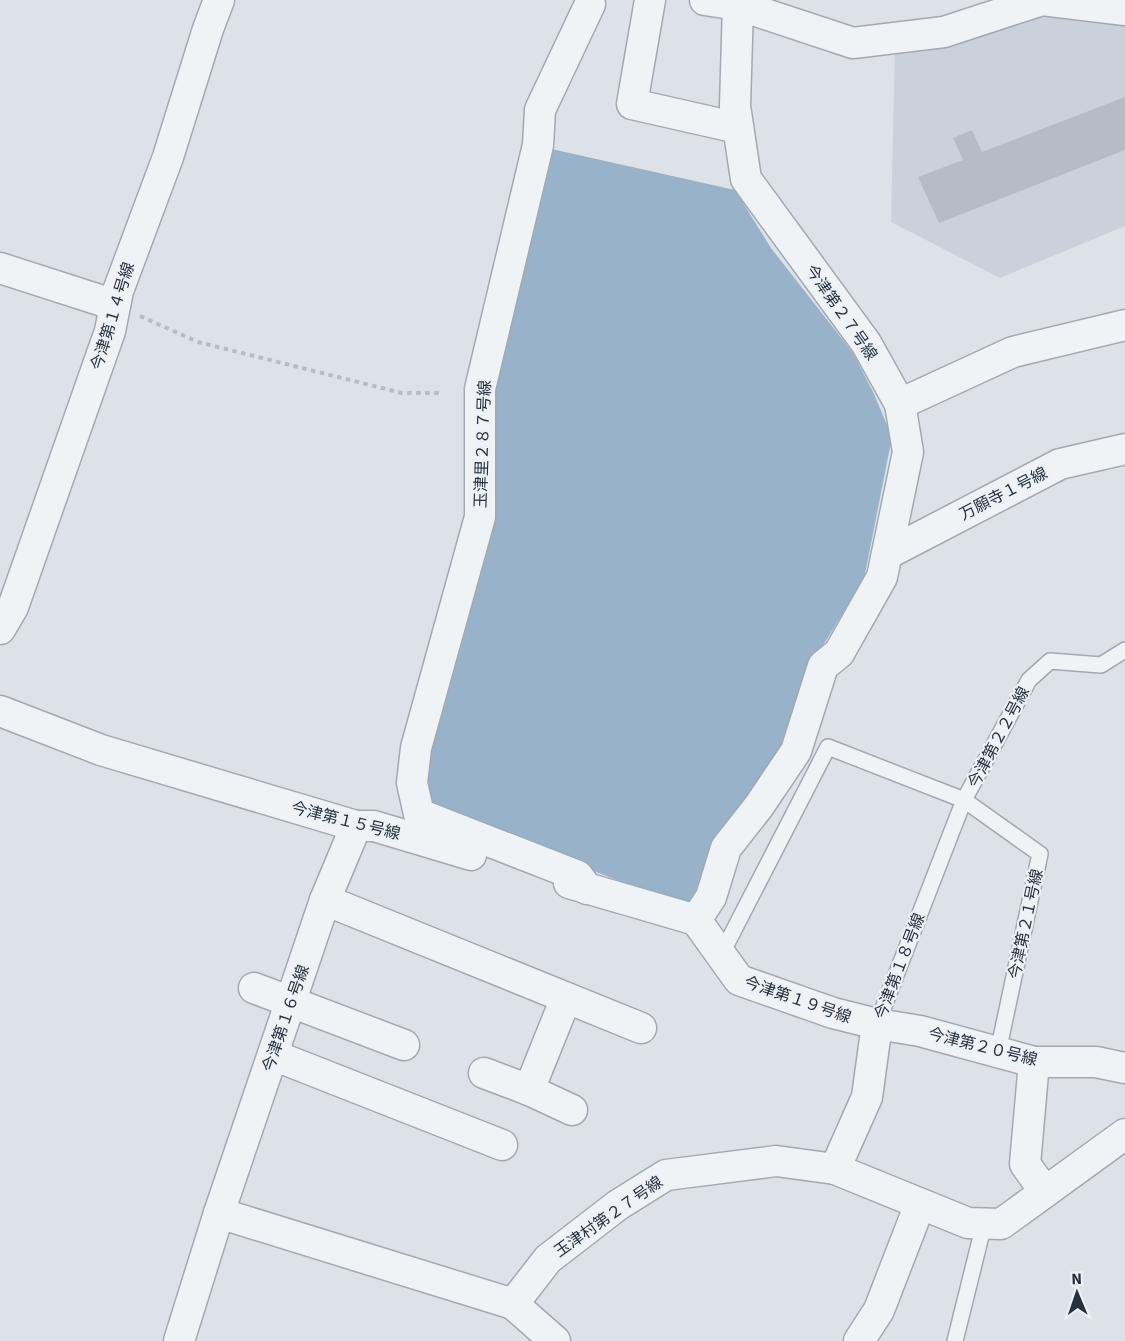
<svg xmlns="http://www.w3.org/2000/svg" width="1125" height="1341" font-family="'Source Sans 3','Noto Sans JP',sans-serif">
<rect width="100%" height="100%" fill="#dde2e8"/>
<polygon fill="#cbd1da" points="1027,17 1102,18 1125,23 1125,226 1000,278 891,222 895,46"/>
<polygon fill="#97b2c9" points="547,148 735,190 771,248 853,353 874,394 892,437 864,579 817,655 786,756 705,893 688,907 444,814 429,805 420,778 492,413 496,365"/>
<polygon fill="#b5bcc5" points="1125,97 1125,150 939,223 918,177 963,160 953,138 972,130 982,152"/>
<g fill="none" stroke-linecap="round" stroke-linejoin="round">
<defs>
<g id="service">
<polyline points="721,955 828,747 964,800 1040,854 998,1052"/>
<polyline points="877,1024 964,800 1029,680 1050,661 1101,665 1125,650"/>
<polyline points="955,1341 984,1224"/>
</g>
<g id="minor">
<polyline points="650,0 632,104 738,128"/>
<polyline points="705,0 738,5 853,43 944,32 1042,0 1125,10"/>
<polyline points="0,268 115,305"/>
<polyline points="900,404 1013,352 1125,325"/>
<polyline points="887,554 1060,464 1125,449"/>
<polyline points="0,629 13,607 110,331 118,291 168,157 208,29 219,0"/>
<polyline points="0,711 101,750 356,826 374,826 471,855"/>
<polyline points="569,883 696,920"/>
<polyline points="587,889 578,876 419,814 412,783 416,748 480,517 480,389 538,145 540,110 590,4"/>
<polyline points="325,900 641,1028"/>
<polyline points="696,920 711,897 726,848 759,806 796,751 823,666 839,653 882,577 908,452 900,404 866,343 746,179 735,106 738,5"/>
<polyline points="696,920 739,980 833,1013 877,1024 920,1031 1034,1062 1096,1062 1125,1068"/>
<polyline points="254,988 404,1045"/>
<polyline points="273,1055 502,1145"/>
<polyline points="1034,1062 1025,1164 1045,1192"/>
<polyline points="484,1073 529,1090 572,1110"/>
<polyline points="529,1090 566,998"/>
<polyline points="835,1169 867,1097 877,1024"/>
<polyline points="219,1213 325,900 356,826"/>
<polyline points="513,1304 555,1341"/>
<polyline points="179,1341 219,1213 513,1304 548,1259 618,1205 666,1175 776,1161 835,1169 968,1223 1001,1224 1125,1134"/>
<polyline points="859,1341 879,1310 920,1204"/>
</g>
</defs>
<use href="#service" stroke="#a2a9b2" stroke-width="18"/>
<use href="#minor" stroke="#a2a9b2" stroke-width="33"/>
<polyline stroke="#b7bdc3" stroke-width="4" stroke-dasharray="4.5 4.5" stroke-linecap="butt" points="140,316 198,342 402,393 439,393"/>
<use href="#service" stroke="#f0f3f6" stroke-width="15"/>
<use href="#minor" stroke="#f0f3f6" stroke-width="30"/>
</g>
<g text-anchor="middle" stroke-width="4.5" stroke-linejoin="round" paint-order="stroke">
<g font-size="16" fill="#26313f" stroke="#edf1f5">
<text transform="translate(842 312) rotate(55)" y="6">今津第２７号線</text>
<text transform="translate(112 316) rotate(-73)" y="6">今津第１４号線</text>
<text transform="translate(482 444) rotate(-88)" y="6">玉津里２８７号線</text>
<text transform="translate(1003 493) rotate(-27)" y="6">万願寺１号線</text>
<text transform="translate(998 737) rotate(-62)" y="6">今津第２２号線</text>
<text transform="translate(346 820) rotate(14)" y="6">今津第１５号線</text>
<text transform="translate(1025 924) rotate(-78)" y="6">今津第２１号線</text>
<text transform="translate(899 966) rotate(-69)" y="6">今津第１８号線</text>
<text transform="translate(798 999) rotate(19)" y="6">今津第１９号線</text>
<text transform="translate(285 1018) rotate(-71)" y="6">今津第１６号線</text>
<text transform="translate(983 1046) rotate(14)" y="6">今津第２０号線</text>
<text transform="translate(608 1216) rotate(-35)" y="6">玉津村第２７号線</text>
</g>
</g>
<g transform="translate(1077 1293) rotate(358)" stroke="#edf1f5" stroke-width="4.5" paint-order="stroke">
<path d="M0-4.5L10 22L0 15L-10 22Z" fill="#26313f"/>
<text y="-9" font-size="16" font-weight="bold" text-anchor="middle" fill="#26313f">N</text>
</g>
</svg>
